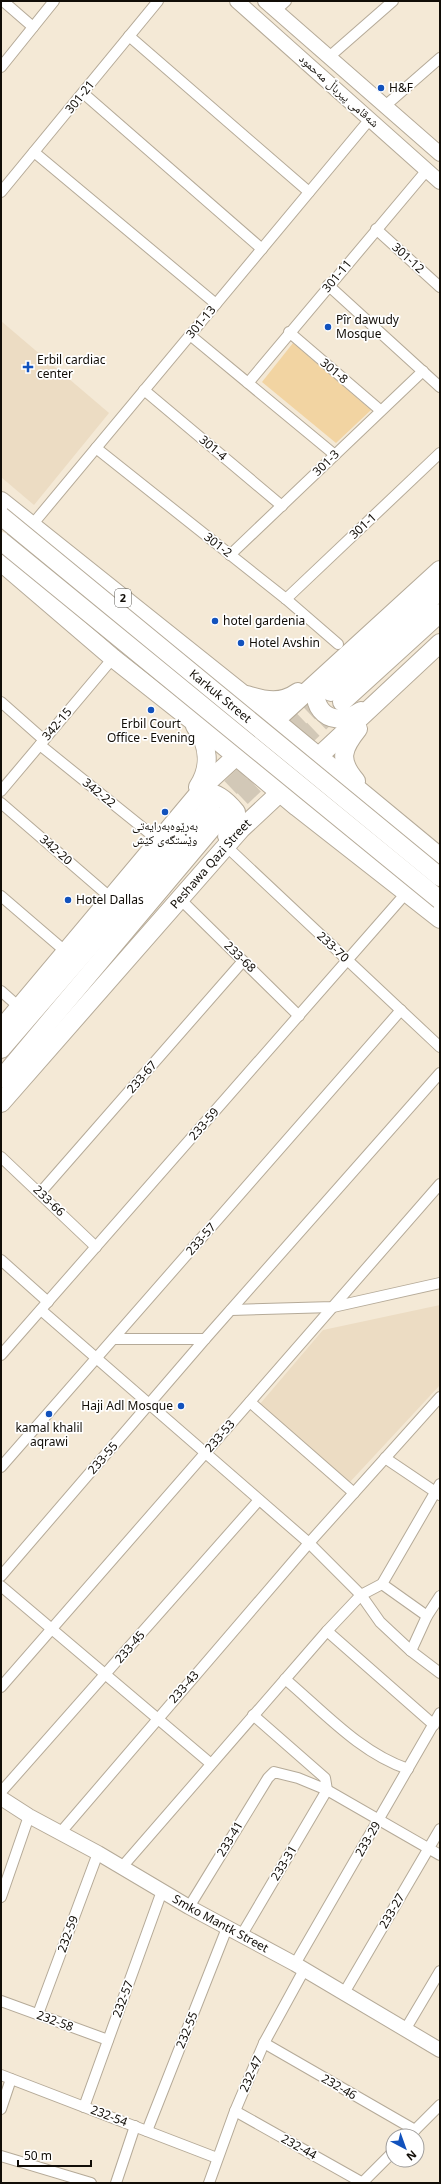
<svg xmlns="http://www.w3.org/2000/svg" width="441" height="2184" font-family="'Noto Sans','Noto Naskh Arabic',sans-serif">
<rect width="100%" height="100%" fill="#f4e9d6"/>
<g fill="#ecdcc3">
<polygon points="1,321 109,413 34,505 1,477"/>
<polygon points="440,1305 440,1385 349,1483 260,1404 323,1330"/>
</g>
<polygon fill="#f2d4a2" points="293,343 371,410 336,443 262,382"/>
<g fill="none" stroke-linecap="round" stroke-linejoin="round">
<g stroke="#d2c8b7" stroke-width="18" stroke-dasharray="18 9" stroke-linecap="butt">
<polyline points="211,806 329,694"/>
<polyline points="222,816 342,702"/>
</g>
<defs>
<g id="street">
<polyline points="3,1 33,27"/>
<polyline points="276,10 286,1"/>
<polyline points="129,36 309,192"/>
<polyline points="329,57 393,1"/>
<polyline points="1,67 54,1"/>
<polyline points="83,93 262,249"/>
<polyline points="385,106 440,58"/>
<polyline points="34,152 216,304"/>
<polyline points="1,192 158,1"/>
<polyline points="376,229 440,287"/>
<polyline points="328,285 440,387"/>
<polyline points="289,332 380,410"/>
<polyline points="190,335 335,455"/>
<polyline points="248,383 427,170"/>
<polyline points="144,390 282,506"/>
<polyline points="96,448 286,599 338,644"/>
<polyline points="32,525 370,119"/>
<polyline points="230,555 423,371"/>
<polyline points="286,599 440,453"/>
<polyline points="1,702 44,740"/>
<polyline points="40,745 158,840"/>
<polyline points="1,791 113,658"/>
<polyline points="1,803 111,898"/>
<polyline points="226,846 440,1047"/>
<polyline points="1,896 65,951"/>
<polyline points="180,899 299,1016"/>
<polyline points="1,991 19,1007"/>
<polyline points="1,1157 96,1247"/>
<polyline points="40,1193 243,961"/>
<polyline points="1,1260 48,1302"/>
<polyline points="41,1310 309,1543 361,1595 380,1622 411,1651 440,1673"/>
<polyline points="231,1310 333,1307 440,1283"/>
<polyline points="114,1339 205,1339"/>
<polyline points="1,1355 407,892"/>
<polyline points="250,1402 354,1493"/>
<polyline points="385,1458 440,1495"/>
<polyline points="1,1467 401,1010"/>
<polyline points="1,1576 205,1339 440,1073"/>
<polyline points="382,1584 427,1616"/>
<polyline points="1,1586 210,1763"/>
<polyline points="327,1631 434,1725"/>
<polyline points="411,1651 427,1616 440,1596"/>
<path d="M285,1679C323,1711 360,1753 408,1769"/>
<polyline points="1,1687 440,1184"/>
<polyline points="253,1715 325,1778 327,1790"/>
<polyline points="1,1792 259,1500"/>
<polyline points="61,1832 309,1543 440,1397"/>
<polyline points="122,1867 327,1631 361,1595 382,1584 440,1484"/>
<polyline points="1,1897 29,1816"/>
<polyline points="189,1907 268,1778 274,1772 298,1778 327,1790 440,1855"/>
<polyline points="241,1936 327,1790"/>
<polyline points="295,1964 440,1713"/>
<polyline points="344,1993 440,1829"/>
<polyline points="1,2001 108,2040"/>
<polyline points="38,2014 98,1853"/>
<polyline points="405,2030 440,1971"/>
<polyline points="264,2043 415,2130"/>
<polyline points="1,2075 217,2158"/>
<polyline points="84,2107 162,1891"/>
<polyline points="1,2109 11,2079"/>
<polyline points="235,2111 363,2183"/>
<polyline points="147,2131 227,1928"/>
<polyline points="409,2136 440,2105"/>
<polyline points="1,2156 91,2183"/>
<polyline points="363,2182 393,2152"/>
<polyline points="116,2183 135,2126"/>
<polyline points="209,2183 235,2111 264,2043 304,1970"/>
</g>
<g id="secondary">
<polyline points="237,1 440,182"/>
<polyline points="265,1 440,154"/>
<path id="s1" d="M1,1798L29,1816L98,1853L189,1907L295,1964L440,2050"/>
</g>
<g id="highway">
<polyline points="1,501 244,695 440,857"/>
<polyline points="1,562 113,658 218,741 297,807 440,919"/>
<path d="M326,677C302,696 325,735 361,711"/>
<polyline points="331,692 440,590"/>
<path d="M247,695C266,701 281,704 298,692"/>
<polyline points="342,702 440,613"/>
<path d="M195,726C209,745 211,767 198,787"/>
<path d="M356,781C338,760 342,749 358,729"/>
<path d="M201,796C213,787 228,802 236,812V823L227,836"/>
<polyline points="1,1029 209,781 440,570"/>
<polyline points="1,1049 211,806"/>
<polyline points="1,1079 222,816"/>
<path id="s2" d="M1,1103L241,829L440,643"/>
</g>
</defs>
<use href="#street" stroke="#b5aa98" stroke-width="12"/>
<use href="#secondary" stroke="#b5aa98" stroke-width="16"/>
<use href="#highway" stroke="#b5aa98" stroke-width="20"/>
<use href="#street" stroke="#fff" stroke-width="10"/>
<use href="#secondary" stroke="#fff" stroke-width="14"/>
<use href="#highway" stroke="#fff" stroke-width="18"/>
<defs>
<g id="highway-bridge">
<path id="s3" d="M1,516L440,877"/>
<polyline points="1,541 440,900"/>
</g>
</defs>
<use href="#highway-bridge" stroke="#b5aa98" stroke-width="20" stroke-linecap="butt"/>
<use href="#highway-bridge" stroke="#fff" stroke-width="18"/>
</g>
<g fill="#1252bd" stroke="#fff" stroke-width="1.5">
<circle cx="381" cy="88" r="4"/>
<circle cx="328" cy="327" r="4"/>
<path d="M26 361h4v4h4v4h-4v4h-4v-4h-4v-4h4z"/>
<circle cx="215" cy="621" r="4"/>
<circle cx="241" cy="643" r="4"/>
<circle cx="151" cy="710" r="4"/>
<circle cx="165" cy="812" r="4"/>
<circle cx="68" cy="900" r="4"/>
<circle cx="181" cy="1406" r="4"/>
<circle cx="49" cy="1414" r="4"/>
</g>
<g text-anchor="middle" stroke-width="3.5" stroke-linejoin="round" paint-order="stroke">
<rect fill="#fff" stroke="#585651" stroke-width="1" x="115" y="589" width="16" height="18" rx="3"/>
<g font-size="11" font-weight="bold" fill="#110d07">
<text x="123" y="602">2</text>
</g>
<g font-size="12" fill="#110d07" stroke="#fff" text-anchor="start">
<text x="389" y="92">H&amp;F</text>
<text x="336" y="324">Pîr dawudy<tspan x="336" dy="14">Mosque</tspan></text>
<text x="37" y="364">Erbil cardiac<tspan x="37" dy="14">center</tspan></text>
<text x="223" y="625">hotel gardenia</text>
<text x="249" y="647">Hotel Avshin</text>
<text x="151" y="728" text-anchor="middle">Erbil Court<tspan x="151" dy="14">Office - Evening</tspan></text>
<text x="165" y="830" text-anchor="middle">بەڕێوەبەرایەتی<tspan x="165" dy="14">وێستگەی کێش</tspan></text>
<text x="76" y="904">Hotel Dallas</text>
<text x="173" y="1410" text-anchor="end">Haji Adl Mosque</text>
<text x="49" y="1432" text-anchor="middle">kamal khalil<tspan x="49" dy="14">aqrawi</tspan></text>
</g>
<g font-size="12" fill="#110d07" stroke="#fff">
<text transform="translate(339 91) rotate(42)" y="4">شەقامی پیرباڵ مەحمود</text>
<text transform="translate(80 97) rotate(-51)" y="4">301-21</text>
<text transform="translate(408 258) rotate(42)" y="4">301-12</text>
<text transform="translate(337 276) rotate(-50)" y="4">301-11</text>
<text transform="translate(201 322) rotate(-50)" y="4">301-13</text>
<text transform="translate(334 371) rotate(40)" y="4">301-8</text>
<text transform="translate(213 448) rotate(40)" y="4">301-4</text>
<text transform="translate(326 463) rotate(-44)" y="4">301-3</text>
<text transform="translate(363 526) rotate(-43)" y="4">301-1</text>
<text transform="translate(218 545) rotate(38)" y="4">301-2</text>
<text dy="4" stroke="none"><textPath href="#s3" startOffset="284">Karkuk Street</textPath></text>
<text transform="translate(57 724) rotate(-50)" y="4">342-15</text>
<text transform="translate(99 793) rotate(39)" y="4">342-22</text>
<text transform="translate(56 850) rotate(41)" y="4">342-20</text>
<text dy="4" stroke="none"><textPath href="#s2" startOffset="318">Peshawa Qazi Street</textPath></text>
<text transform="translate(333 947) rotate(43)" y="4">233-70</text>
<text transform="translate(240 957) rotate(44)" y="4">233-68</text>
<text transform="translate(142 1077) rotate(-49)" y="4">233-67</text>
<text transform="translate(204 1124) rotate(-49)" y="4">233-59</text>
<text transform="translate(49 1201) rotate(44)" y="4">233-66</text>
<text transform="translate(201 1239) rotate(-49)" y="4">233-57</text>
<text transform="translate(220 1436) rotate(-49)" y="4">233-53</text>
<text transform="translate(103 1458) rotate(-49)" y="4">233-55</text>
<text transform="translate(130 1647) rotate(-49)" y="4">233-45</text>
<text transform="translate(184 1687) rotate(-49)" y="4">233-43</text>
<text transform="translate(230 1839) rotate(-59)" y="4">233-41</text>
<text transform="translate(368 1839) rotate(-60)" y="4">233-29</text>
<text transform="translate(284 1863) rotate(-59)" y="4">233-31</text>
<text transform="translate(392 1911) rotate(-60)" y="4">233-27</text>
<text dy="4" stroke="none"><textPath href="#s1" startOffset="253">Smko Mantk Street</textPath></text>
<text transform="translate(68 1934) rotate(-70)" y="4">232-59</text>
<text transform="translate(123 1999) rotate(-70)" y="4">232-57</text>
<text transform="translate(55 2021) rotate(20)" y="4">232-58</text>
<text transform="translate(187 2030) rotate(-68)" y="4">232-55</text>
<text transform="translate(251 2074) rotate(-66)" y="4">232-47</text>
<text transform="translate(339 2087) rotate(30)" y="4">232-46</text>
<text transform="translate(109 2116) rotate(21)" y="4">232-54</text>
<text transform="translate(299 2147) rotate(29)" y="4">232-44</text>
</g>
</g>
<rect width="441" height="2184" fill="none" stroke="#110d07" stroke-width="4"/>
<g transform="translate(405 2148) rotate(139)"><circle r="19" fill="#ffffff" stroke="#a09e9c"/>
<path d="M0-3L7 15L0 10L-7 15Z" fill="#1252bd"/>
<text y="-6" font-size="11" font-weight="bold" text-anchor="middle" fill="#110d07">N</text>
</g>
<path d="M18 2160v6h73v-6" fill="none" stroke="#110d07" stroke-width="2"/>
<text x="24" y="2160" font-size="12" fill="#110d07" stroke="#ffffff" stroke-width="3" paint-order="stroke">50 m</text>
</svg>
